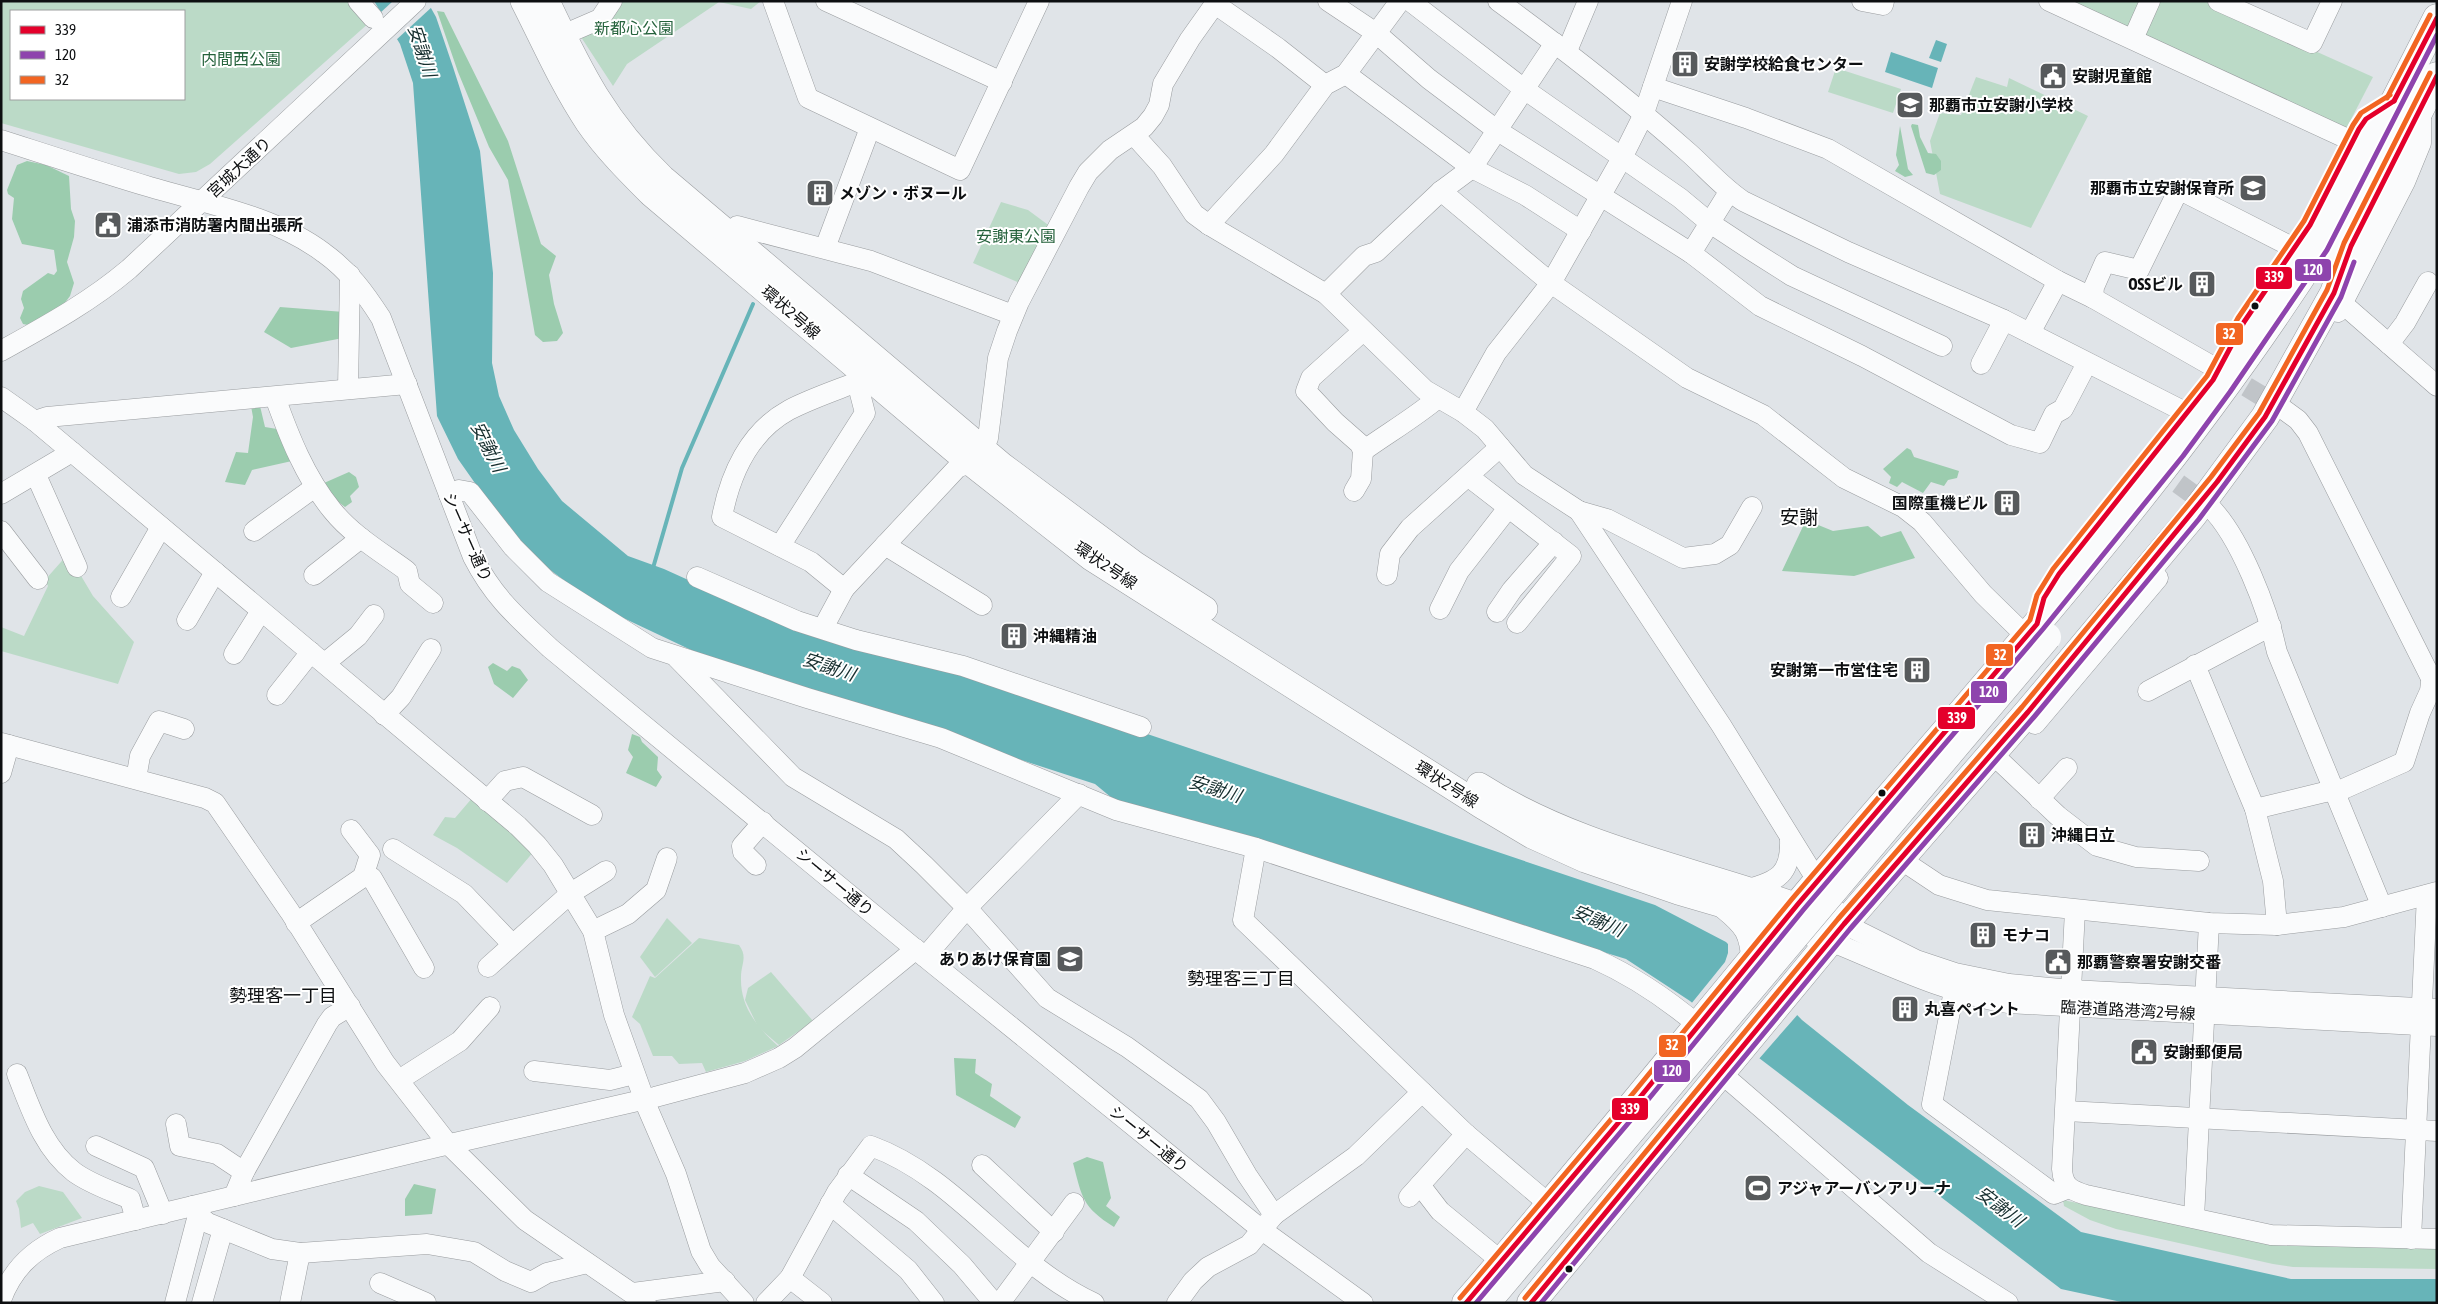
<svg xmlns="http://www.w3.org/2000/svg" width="2438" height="1304" font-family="'Asap Condensed','Noto Sans JP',sans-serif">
<rect width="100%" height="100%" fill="#e0e4e8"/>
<g fill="#bbdac7" fill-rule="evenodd">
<path d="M1,1H352L370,22L210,164L196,172L179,174L1,123ZM11,11H184V99H11Z"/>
<polygon points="620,1 761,1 751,9 719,2 627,64 613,86 581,37"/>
<polygon points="2070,1 2204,1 2373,77 2345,131"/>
<polygon points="1836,68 1901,89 1893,113 1828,92"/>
<polygon points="1976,77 2007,87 2009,78 2088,116 2031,228 1940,194 1930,141 1940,113 1961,115"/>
<polygon points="1001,202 1028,210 1051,227 1022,284 973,263"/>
<polygon points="68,554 93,596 134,642 118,684 1,651 1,627 24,636 48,586 45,580"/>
<polygon points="473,797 535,850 507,883 457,848 433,835 445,817 455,818"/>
<polygon points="667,918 692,943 655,977 640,957"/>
<path d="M699,938L739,945C748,957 741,964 741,977C740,1007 758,1028 778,1046L745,1061L706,1072L702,1063L679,1064L672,1056H653L640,1024L632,1017L650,976L655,978Z"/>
<polygon points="771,972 813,1021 779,1045 758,1027 745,1000 748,988"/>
<polygon points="39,1186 63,1192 82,1218 40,1234 33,1223 21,1228 19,1209 16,1201 25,1192"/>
<polygon points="2063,1200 2278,1245 2437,1247 2437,1269 2293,1267 2273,1264 2116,1229 2090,1220 2064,1206"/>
</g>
<g fill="#9bccae">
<polygon points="437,11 444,12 508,141 541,244 556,256 549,275 554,304 563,333 557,341 543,342 535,335 508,180 489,147 458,72"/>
<polygon points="1912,124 1918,125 1920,137 1928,153 1936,154 1941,161 1941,170 1934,175 1926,173 1911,126"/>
<polygon points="1900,126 1908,169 1913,175 1905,177 1895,171 1899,165 1896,155"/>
<polygon points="27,161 46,165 69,176 71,209 75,221 74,237 67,262 74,283 70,296 64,304 28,325 23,324 20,318 24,308 21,299 23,291 48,273 54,275 57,271 54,250 22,244 12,219 14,198 8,194 7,190 17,165"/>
<polygon points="280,307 344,312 343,338 291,348 264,332"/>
<polygon points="251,406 260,406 265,427 277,429 292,461 252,470 245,485 225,482 236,452 248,453 253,417"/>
<polygon points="1907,448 1911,450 1914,457 1959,471 1957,478 1948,480 1944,486 1931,482 1923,493 1902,482 1897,487 1889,483 1891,477 1883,469"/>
<polygon points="349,472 356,477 359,487 350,496 352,502 345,507 332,497 324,483"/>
<polygon points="1806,520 1833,531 1868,526 1881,537 1901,531 1915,558 1854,576 1782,571"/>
<polygon points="493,663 507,671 512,666 520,669 528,680 513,698 494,684 488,667"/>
<polygon points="632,734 640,737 642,742 658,757 657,770 662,777 656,787 626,773 633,757 628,750"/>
<polygon points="954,1058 976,1059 975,1073 992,1084 990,1096 1021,1117 1015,1128 956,1095"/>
<path d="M1087,1157L1103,1162L1111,1198L1106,1206L1120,1217L1114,1227C1082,1207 1082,1197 1073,1163Z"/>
<polygon points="414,1184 436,1189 432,1214 405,1216 405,1199"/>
</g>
<g fill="#67b4b8">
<polygon points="374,1 427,1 436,17 453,67 480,151 493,273 492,363 499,396 514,430 538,469 562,501 628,556 664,569 728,598 978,677 1655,905 1726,942 1802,1020 1908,1105 2081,1232 2291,1279 2437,1279 2437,1303 2126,1303 2061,1289 1759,1058 1690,1001 1626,959 1118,803 1095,784 708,658 598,606 541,563 496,513 458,459 437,416 413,83 400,44"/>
<polygon points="1936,40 1947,44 1941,62 1929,58"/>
<polygon points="1891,52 1938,68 1932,88 1885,72"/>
</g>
<g fill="#e0e4e8">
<polygon points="393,1 430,1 433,6 395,41 379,14"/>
<polygon points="1728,942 1799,1013 1758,1060 1691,1004 1725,962 1728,953"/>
</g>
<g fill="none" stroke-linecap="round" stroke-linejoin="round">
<polyline stroke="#67b4b8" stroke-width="4" points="653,568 682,468 753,304"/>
<g stroke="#c0c4c8" stroke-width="20" stroke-dasharray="20 10" stroke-linecap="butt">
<polyline points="2221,371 2283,409"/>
<polyline points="2154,466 2209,506"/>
</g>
<defs>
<g id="minor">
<polyline points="358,1 373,18"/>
<polyline points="773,1 808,98 960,170 1039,1"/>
<polyline points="826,1 1002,82"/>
<polyline points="1328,1 1376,33 1429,79 1498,131 1691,253 1760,306 1862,356 2011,435 2040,443 2054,414 2063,409 2087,363"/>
<polyline points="1410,1 1524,89 1680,198 1710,223 1754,252 1792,276 1942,346"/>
<path d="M1498,1C1564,49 1628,99 1689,153C1707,169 1722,187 1743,201L1848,252L2004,320L2189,414"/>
<polyline points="1862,1 1883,5 1884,1"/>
<polyline points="2049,1 2352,141"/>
<polyline points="2218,1 2312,43 2332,1"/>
<polyline points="1215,4 1278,48 1325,85"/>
<polyline points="563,35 600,19 612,1"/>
<polyline points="2133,39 2150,1"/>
<polyline points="1567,51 1588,1"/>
<polyline points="1346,74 1472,168 1525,195 1581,231"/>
<polyline points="1653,87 1746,118 1828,149 2058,281 2093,298 2219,370"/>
<polyline points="1134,135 1162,166 1194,214 1209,225 1326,294 1425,390 1463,412 1485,429 1524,475 1579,511 1721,725 1844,924 1916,960 1955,973 2009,984 2071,990 2437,1009"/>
<path d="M1,140C51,156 100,172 150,187C208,204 275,216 324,253C349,271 365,293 381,318L473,557C494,598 517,617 550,648L931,962L1262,1230L1363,1303"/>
<polyline points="1441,191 1551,283 1687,378 1763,415 1844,478 1903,507 1922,522 1983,594 2026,636"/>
<polyline points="1209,225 1274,154 1325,85 1346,74 1400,1"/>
<polyline points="719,244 737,226 871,261 1013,315"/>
<polyline points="825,248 870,128"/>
<polyline points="1691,253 1729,192"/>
<polyline points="1326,294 1364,256 1376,252 1441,191 1472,168 1555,43"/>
<polyline points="2093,298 2094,287 2105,262 2139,270 2176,195 2184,192 2294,248"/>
<polyline points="2343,304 2437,386"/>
<polyline points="2338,312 2405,182 2421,143 2421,109"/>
<polyline points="2030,333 2058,281"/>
<polyline points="2389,344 2405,323 2428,282"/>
<path d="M1,351C46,326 90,302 129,269L416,1"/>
<polyline points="1981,364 2004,320"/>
<path d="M857,382C834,391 810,399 789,410C749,432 730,475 722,517L811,562L844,589L957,468C973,462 982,454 988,438L998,358L1007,331L1019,302L1079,187L1088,172L1110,150L1144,127L1153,116L1159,105L1163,84L1190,39L1217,1"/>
<polyline points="348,389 350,275"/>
<polyline points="1,397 35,421 518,826 537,845 553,865 593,931 614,1015 647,1107 676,1174 701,1251 710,1266 744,1303"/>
<path d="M275,397C289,436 305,477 332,510C352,535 381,552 407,571L410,584L433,603"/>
<polyline points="2199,399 2219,370 2244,322 2310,225 2359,129 2366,119 2394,101"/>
<polyline points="2283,409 2298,420 2308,433 2437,690"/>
<polyline points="1463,412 1496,353 1551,283 1622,158 1643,116 1682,1"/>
<polyline points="35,421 47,417 407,384"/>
<path d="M1363,451C1388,433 1414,418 1438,398"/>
<polyline points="36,475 77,567"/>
<polyline points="1469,477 1571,556 1517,623"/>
<polyline points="1354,491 1361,479 1363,451 1360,444 1335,422 1306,391 1311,378 1363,331"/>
<polyline points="1,494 72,452"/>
<path d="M449,495L459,490L470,492L513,547L548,582L652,648L807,698L941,738L1116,810L1256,848L1595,959C1633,976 1667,999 1699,1026"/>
<path d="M2209,506C2240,536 2268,610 2277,652L2382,907"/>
<polyline points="1579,511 1607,519 1683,558 1715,554 1730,545 1752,507"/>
<polyline points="1,531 38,579"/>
<polyline points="254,531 315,487"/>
<polyline points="885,545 982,605"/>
<polyline points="780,546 865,413 857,382 867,375"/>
<polyline points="314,575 361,538"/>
<polyline points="1387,575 1390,554 1410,528 1500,447"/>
<polyline points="697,577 797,621 856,640 963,666 1141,727"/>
<polyline points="121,597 161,527"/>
<polyline points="2041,608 2044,598 2059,574 2181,422"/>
<polyline points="1440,609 1459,571 1508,508"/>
<polyline points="1497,612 1512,590 1554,542"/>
<polyline points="187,620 215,572"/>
<polyline points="823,628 844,589"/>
<polyline points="234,654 261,611"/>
<polyline points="677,658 793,777 896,839 924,865 967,908 1047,998 1127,1047 1199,1099 1216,1122 1247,1175 1274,1215 1249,1245 1208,1267 1193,1281 1177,1303"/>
<polyline points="325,663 358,636 374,615"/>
<polyline points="2195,665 2255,809 2273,881 2277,925"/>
<polyline points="2148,691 2271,626"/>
<polyline points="277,695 311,652"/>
<polyline points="384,715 401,697 431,649"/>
<polyline points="2035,724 2158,578"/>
<polyline points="1,743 205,798 215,803 290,912 385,1063 448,1144 525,1220 646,1303"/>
<polyline points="2002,763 2058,816 2097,846 2136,857 2199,861"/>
<polyline points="1,773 9,745"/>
<polyline points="136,779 140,756 159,721 184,729"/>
<polyline points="2039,799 2067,768"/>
<polyline points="487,801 505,781 523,777 592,815"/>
<polyline points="2255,809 2325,792 2341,790 2404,762 2420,713 2430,691 2432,674"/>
<polyline points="351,830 370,855 363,877"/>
<polyline points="1256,848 1243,920 1466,1134 1549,1204"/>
<polyline points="393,849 464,894 512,944"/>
<polyline points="1900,859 1939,885 1987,900 2209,923 2277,925 2344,917 2437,892"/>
<polyline points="756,865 743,852 742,846 763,822"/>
<path d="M1748,889C1778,881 1791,874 1790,840"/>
<path d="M2075,910L2062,1169C2063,1186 2070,1190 2086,1195L2271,1235L2437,1239"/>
<polyline points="296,923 363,877 372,878 424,968"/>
<polyline points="593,931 628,914 656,890 667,858"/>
<path d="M1830,941C1889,965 1945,993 2008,1003L2437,1026"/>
<polyline points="925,957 967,908 1079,794"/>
<polyline points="488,967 571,893 606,871"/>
<polyline points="1954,991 1932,1104 2054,1194 2069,1188"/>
<polyline points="534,1071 610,1080 634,1074"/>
<path d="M17,1074C31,1109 43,1148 74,1172C90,1184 112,1191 130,1199L136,1220"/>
<polyline points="1722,1074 1929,1253 2008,1303"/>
<polyline points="399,1080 460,1041 490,1007"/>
<polyline points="2066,1111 2437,1131"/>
<polyline points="176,1124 180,1146 217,1154 244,1172"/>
<polyline points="96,1146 144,1168 163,1214"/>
<polyline points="982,1165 1054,1232"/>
<polyline points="848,1175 916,1221 962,1265 994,1303"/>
<polyline points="1420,1185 1440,1211 1501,1261"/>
<polyline points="234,1196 244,1172 327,1024 332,1017 350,1006"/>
<polyline points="1409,1197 1466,1134"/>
<polyline points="830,1204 908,1270 934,1303"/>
<polyline points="193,1206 198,1215 208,1223 272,1249 300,1253 427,1244 474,1252 505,1271 531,1282 547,1273 587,1263"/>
<polyline points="1274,1215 1356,1156 1422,1092"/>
<polyline points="2194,1218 2209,923"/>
<polyline points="2411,1239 2427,895"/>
<polyline points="790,1278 822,1303"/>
<polyline points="380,1283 426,1303"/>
<polyline points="633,1293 725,1281"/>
<path d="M1,1300C12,1270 31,1251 60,1238L437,1147L655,1097L745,1073L779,1058L795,1048L916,949"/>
<polyline points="175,1303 198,1215"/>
<polyline points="202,1303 223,1229"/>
<polyline points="290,1303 300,1253"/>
<path d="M766,1303L790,1278L837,1192L871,1146C959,1178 1010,1265 1094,1303"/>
<polyline points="1000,1303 1074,1203"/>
</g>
<g id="major">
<path d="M523,1C544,42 562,84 588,123C606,149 629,172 651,194L955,451L1091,558L1480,805L1532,836L1585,860L1678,892L1784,923L1830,941"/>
<path d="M547,1C581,73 605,122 663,178L1002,465L1135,564L1205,609"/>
<path d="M1479,785C1590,856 1724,873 1844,924"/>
<path d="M1725,907C1747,925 1752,932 1754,961"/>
</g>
<g id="highway">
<polyline points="2342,261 2437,76"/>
<polyline points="2313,262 2437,18"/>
<path d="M1466,1303C1596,1153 1719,997 1847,846C2013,652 2184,462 2321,246"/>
<polyline points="1531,1303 1844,924 2028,712 2193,515 2265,417 2334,293 2351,246"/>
</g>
</defs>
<use href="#minor" stroke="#999c9f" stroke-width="21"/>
<use href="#major" stroke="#999c9f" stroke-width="26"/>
<use href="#highway" stroke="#999c9f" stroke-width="29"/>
<use href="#minor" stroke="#fafbfc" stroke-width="20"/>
<use href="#major" stroke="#fafbfc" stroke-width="25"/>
<use href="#highway" stroke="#fafbfc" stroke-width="28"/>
<defs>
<polyline id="highway-bridge" points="1486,1303 2047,637"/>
</defs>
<use href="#highway-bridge" stroke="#999c9f" stroke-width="29" stroke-linecap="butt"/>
<use href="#highway-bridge" stroke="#fafbfc" stroke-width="28"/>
<defs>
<g id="bus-1">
<polyline points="2394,101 2437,18"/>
<polyline points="1466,1303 1641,1096 1798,904 2037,624 2044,598 2059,574 2213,380 2244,322 2310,225 2359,129 2366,119 2394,101"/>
<polyline points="1531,1303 1844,924 2028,712 2217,482 2265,417 2334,293 2351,246 2437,76"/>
</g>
<g id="bus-2">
<polyline points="1476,1303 1647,1101 1804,909 2043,629 2183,456 2230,392 2327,250 2437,35"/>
<polyline points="1541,1303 1850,929 2034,717 2199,519 2272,421 2341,297 2354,262"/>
</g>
<g id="bus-3">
<polyline points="2387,98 2430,15"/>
<polyline points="1460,1298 1635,1091 1792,899 2030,620 2037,595 2053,569 2207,376 2238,318 2304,221 2353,125 2361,113 2390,95"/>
<polyline points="1525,1298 1838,919 2022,707 2211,477 2259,413 2327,290 2344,243 2430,73"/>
</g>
</defs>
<use href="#bus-1" stroke="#fff" stroke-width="9"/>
<use href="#bus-2" stroke="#fff" stroke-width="9"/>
<use href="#bus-3" stroke="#fff" stroke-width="9"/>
<use href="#bus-1" stroke="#e4002b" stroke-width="5"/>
<use href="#bus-2" stroke="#8e44ad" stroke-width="5"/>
<use href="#bus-3" stroke="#f26522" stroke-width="5"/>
</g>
<defs>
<symbol id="building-square" viewBox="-11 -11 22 22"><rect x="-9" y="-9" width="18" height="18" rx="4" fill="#575a5c" stroke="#fff"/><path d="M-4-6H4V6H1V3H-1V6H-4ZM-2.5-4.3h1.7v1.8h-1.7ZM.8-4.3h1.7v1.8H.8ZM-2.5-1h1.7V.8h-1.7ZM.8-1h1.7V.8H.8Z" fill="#fff"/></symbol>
<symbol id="civic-square" viewBox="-11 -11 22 22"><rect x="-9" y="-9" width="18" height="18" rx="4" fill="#575a5c" stroke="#fff"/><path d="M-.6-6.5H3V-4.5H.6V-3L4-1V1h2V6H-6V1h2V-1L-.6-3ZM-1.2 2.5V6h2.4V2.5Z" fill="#fff"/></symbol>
<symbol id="school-square" viewBox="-11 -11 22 22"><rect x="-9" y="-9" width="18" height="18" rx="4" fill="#575a5c" stroke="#fff"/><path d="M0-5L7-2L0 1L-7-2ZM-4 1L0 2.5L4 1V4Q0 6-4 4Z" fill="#fff"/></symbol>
<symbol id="stadium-square" viewBox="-11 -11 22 22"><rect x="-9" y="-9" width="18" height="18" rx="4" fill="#575a5c" stroke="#fff"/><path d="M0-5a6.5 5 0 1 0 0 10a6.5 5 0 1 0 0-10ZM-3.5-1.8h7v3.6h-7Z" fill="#fff"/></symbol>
</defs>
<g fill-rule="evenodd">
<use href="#building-square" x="1669" y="48" width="32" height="32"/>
<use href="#civic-square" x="2037" y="60" width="32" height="32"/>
<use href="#school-square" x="1894" y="89" width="32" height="32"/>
<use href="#school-square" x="2237" y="172" width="32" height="32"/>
<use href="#building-square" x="804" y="177" width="32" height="32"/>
<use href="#civic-square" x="92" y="209" width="32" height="32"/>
<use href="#building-square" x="2186" y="268" width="32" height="32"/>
<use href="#building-square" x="1991" y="487" width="32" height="32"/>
<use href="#building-square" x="998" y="620" width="32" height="32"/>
<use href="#building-square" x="1901" y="654" width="32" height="32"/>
<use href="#building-square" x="2016" y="819" width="32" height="32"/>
<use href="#building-square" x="1967" y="919" width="32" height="32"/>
<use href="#school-square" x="1054" y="943" width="32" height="32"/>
<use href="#civic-square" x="2042" y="946" width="32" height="32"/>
<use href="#building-square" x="1889" y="993" width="32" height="32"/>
<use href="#civic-square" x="2128" y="1036" width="32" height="32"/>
<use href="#stadium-square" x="1742" y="1172" width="32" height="32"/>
</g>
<g fill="#0d0f11" stroke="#fff" stroke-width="2">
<circle cx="2255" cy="306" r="4.5"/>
<circle cx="1882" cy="793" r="4.5"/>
<circle cx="1569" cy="1269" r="4.5"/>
</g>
<g text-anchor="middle" stroke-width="4" stroke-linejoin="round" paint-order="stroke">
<g font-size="16" fill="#25623c" stroke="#fff">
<text x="634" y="34">新都心公園</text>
<text x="241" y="65">内間西公園</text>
<text x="1016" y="242">安謝東公園</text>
</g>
<g font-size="16" font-weight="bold" fill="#0d0f11" stroke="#fff" text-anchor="start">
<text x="1704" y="70">安謝学校給食センター</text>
<text x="2072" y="82">安謝児童館</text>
<text x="1929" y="111">那覇市立安謝小学校</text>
<text x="2234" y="194" text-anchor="end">那覇市立安謝保育所</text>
<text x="839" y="199">メゾン・ボヌール</text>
<text x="127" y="231">浦添市消防署内間出張所</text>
<text x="2183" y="290" text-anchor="end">OSSビル</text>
<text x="1988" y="509" text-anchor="end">国際重機ビル</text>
<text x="1033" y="642">沖縄精油</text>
<text x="1898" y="676" text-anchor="end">安謝第一市営住宅</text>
<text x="2051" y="841">沖縄日立</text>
<text x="2002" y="941">モナコ</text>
<text x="1051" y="965" text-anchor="end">ありあけ保育園</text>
<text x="2077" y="968">那覇警察署安謝交番</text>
<text x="1924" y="1015">丸喜ペイント</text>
<text x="2163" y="1058">安謝郵便局</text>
<text x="1777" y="1194">アジャアーバンアリーナ</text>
</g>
<g font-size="16" fill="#0d0f11" stroke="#fff">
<text transform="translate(239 167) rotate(-43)" y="6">宮城大通り</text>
<text transform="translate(791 312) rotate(41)" y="6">環状2号線</text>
<text transform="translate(468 537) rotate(66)" y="6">シーサー通り</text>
<text transform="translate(1106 565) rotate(34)" y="6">環状2号線</text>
<text transform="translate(1447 784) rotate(33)" y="6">環状2号線</text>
<text transform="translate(835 882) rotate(40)" y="6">シーサー通り</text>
<text transform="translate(2128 1010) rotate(3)" y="6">臨港道路港湾2号線</text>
<text transform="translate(1149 1139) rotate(39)" y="6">シーサー通り</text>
</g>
<g font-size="18" font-style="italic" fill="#162e2e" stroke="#fff">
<text transform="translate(422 51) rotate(72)" y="6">安謝川</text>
<text transform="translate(488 447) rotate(63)" y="6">安謝川</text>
<text transform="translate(829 667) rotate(18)" y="6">安謝川</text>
<text transform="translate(1215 789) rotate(17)" y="6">安謝川</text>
<text transform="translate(1598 921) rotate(23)" y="6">安謝川</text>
<text transform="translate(2000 1207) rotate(37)" y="6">安謝川</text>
</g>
<g font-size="18" fill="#0d0f11" stroke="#fff">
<text x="1241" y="985">勢理客三丁目</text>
<text x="283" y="1002">勢理客一丁目</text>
</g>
<g font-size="19" fill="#0d0f11" stroke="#fff">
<text x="1799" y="524">安謝</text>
</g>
</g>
<g stroke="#fff" stroke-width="2">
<rect x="2294" y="258" width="38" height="24" rx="5" fill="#8e44ad"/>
<rect x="2255" y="266" width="38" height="24" rx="5" fill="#e4002b"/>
<rect x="2215" y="322" width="29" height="24" rx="5" fill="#f26522"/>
<rect x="1985" y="643" width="29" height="24" rx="5" fill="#f26522"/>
<rect x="1970" y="680" width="38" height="24" rx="5" fill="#8e44ad"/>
<rect x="1937" y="706" width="39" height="24" rx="5" fill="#e4002b"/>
<rect x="1658" y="1034" width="29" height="24" rx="5" fill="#f26522"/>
<rect x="1653" y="1059" width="38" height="24" rx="5" fill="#8e44ad"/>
<rect x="1611" y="1097" width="38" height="24" rx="5" fill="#e4002b"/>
</g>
<g font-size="14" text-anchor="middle" font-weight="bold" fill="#fff">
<text x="2313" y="275">120</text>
<text x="2274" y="282">339</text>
<text x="2229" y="339">32</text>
<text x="2000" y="660">32</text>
<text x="1989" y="697">120</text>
<text x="1957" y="723">339</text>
<text x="1672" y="1050">32</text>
<text x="1672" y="1076">120</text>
<text x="1630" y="1114">339</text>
</g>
<rect width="2438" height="1304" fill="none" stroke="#0d0f11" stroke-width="5"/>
<rect x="10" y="10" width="175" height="90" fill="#ffffff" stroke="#9e9fa0"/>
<rect x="20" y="26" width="25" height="8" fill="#e4002b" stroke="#9e9fa0"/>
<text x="55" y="35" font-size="15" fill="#0d0f11">339</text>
<rect x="20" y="51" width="25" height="8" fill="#8e44ad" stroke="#9e9fa0"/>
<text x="55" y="60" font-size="15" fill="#0d0f11">120</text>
<rect x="20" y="76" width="25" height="8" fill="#f26522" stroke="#9e9fa0"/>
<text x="55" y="85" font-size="15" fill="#0d0f11">32</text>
</svg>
